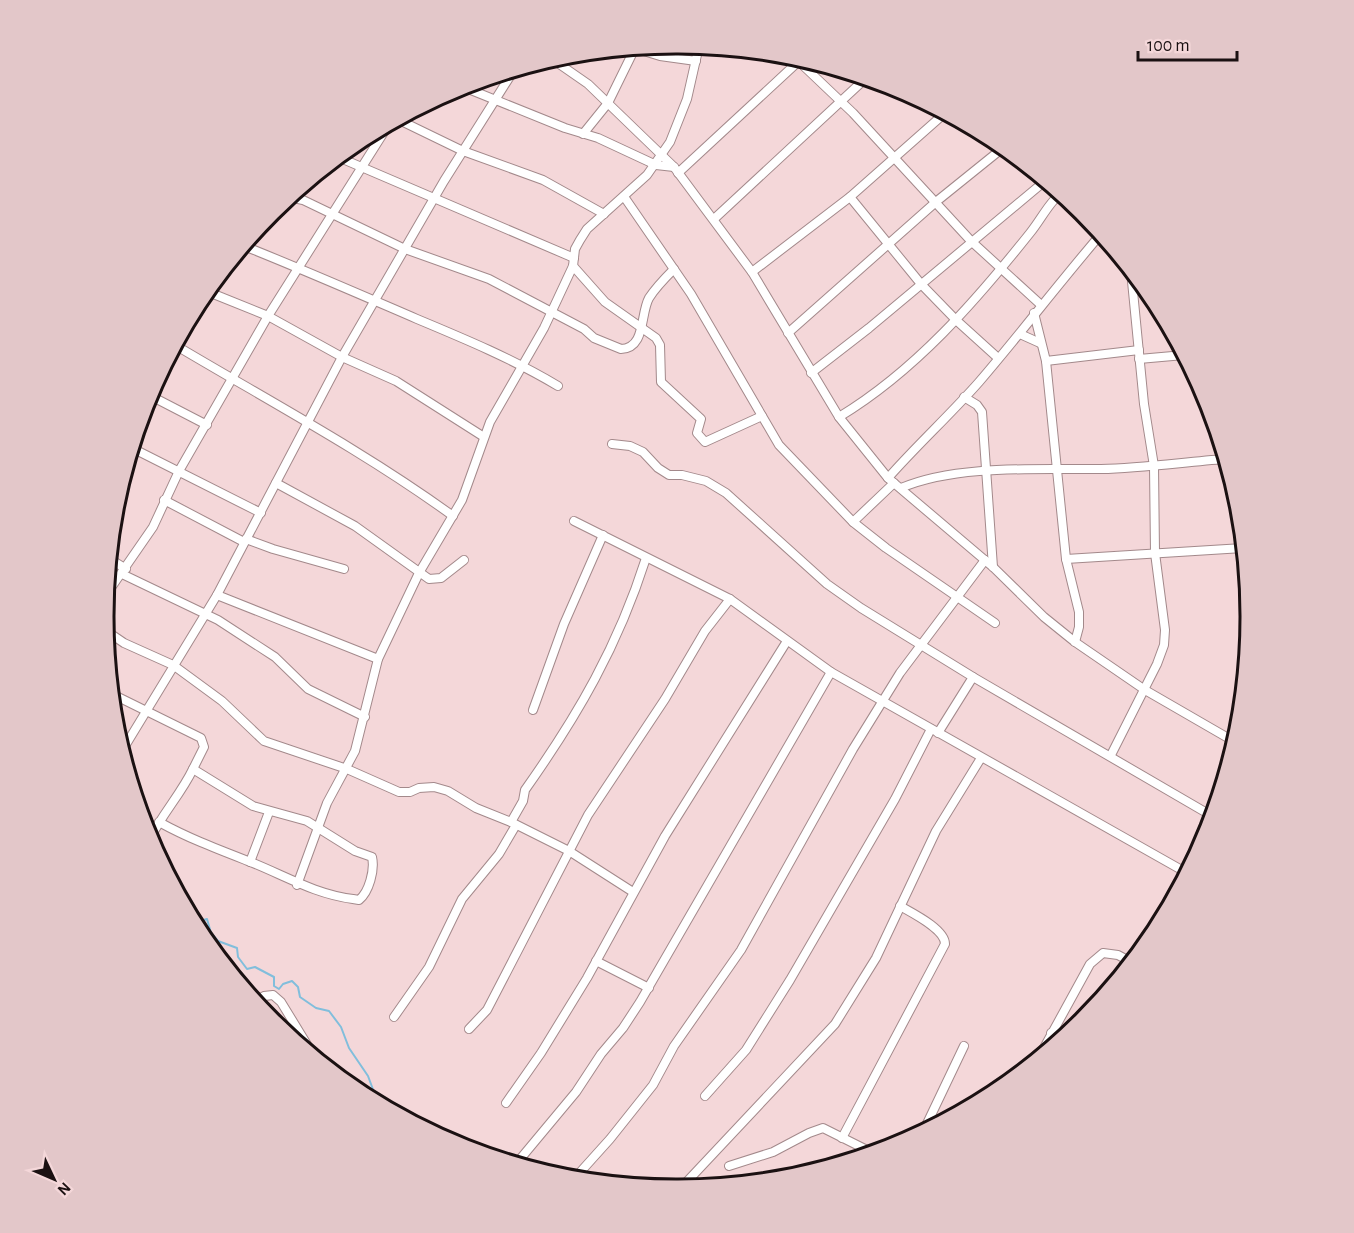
<svg xmlns="http://www.w3.org/2000/svg" width="1354" height="1233" font-family="'Alegreya Sans',sans-serif">
<rect width="100%" height="100%" fill="#f4d7d9"/>
<g fill="none" stroke-linecap="round" stroke-linejoin="round">
<g stroke="#81bedc" stroke-width="2">
<polyline points="194,923 207,919 211,933 218,941 237,948 238,957 247,969 255,967 274,977 274,986 279,989 283,984 292,981 298,987 300,997 316,1008 329,1011 341,1027 349,1048 368,1076 378,1103"/>
<path d="M394,1112C405,1111 410,1114 416,1124"/>
</g>
<defs>
<g id="street">
<polyline points="634,48 660,56 696,61"/>
<polyline points="792,55 853,113 971,241 1040,304"/>
<polyline points="552,59 588,84 674,167 752,272 839,417 888,478 993,567 1044,617 1075,642 1145,690 1235,742"/>
<polyline points="461,86 565,128 598,138 656,165 674,167"/>
<polyline points="397,119 463,151 543,180 604,214"/>
<polyline points="583,134 608,103 635,48"/>
<polyline points="338,157 574,258"/>
<polyline points="678,173 800,60"/>
<path d="M289,197L303,200L405,249L489,279L584,329L594,338L621,349C646,348 640,314 649,298C656,287 665,278 674,269"/>
<polyline points="850,197 921,284 956,320 998,358"/>
<polyline points="625,198 691,294 779,445 853,522 886,548 995,623"/>
<polyline points="714,219 866,78"/>
<path d="M244,246C302,269 359,294 417,319C465,339 513,359 558,386"/>
<polyline points="573,266 605,302 656,338 660,345 661,382 701,419 697,433 705,442 762,416"/>
<polyline points="752,272 850,197 945,113"/>
<polyline points="206,291 268,316 342,357 396,381 484,437"/>
<polyline points="1034,313 1046,361 1066,559 1079,612 1079,627 1075,642"/>
<polyline points="788,333 937,201 1004,147"/>
<polyline points="1020,334 1040,343"/>
<path d="M175,345C269,401 365,452 453,516"/>
<polyline points="1139,359 1184,355"/>
<polyline points="1046,361 1139,350"/>
<polyline points="811,373 869,328 1045,181"/>
<polyline points="149,395 207,425"/>
<polyline points="964,397 977,405 982,412 993,567"/>
<path d="M839,417C915,371 975,302 1030,233C1039,222 1045,210 1054,200L1061,194"/>
<polyline points="612,444 630,446 643,452 658,468 669,475 682,475 706,481 726,493 827,584 861,608 973,677 1212,816"/>
<polyline points="132,448 261,513"/>
<path d="M888,478C917,445 950,415 979,382C1021,333 1059,283 1101,234"/>
<polyline points="276,483 355,526 429,579 441,578 464,560"/>
<path d="M901,488C957,464 1040,470 1101,469C1143,468 1184,462 1225,459"/>
<polyline points="164,500 244,542"/>
<polyline points="574,521 730,599 831,672 1187,873"/>
<polyline points="853,522 894,483"/>
<polyline points="246,539 273,549 344,569"/>
<polyline points="110,559 126,569"/>
<polyline points="1066,559 1243,548"/>
<polyline points="122,574 218,620 275,657 308,689 365,717"/>
<polyline points="106,595 153,527 179,471 268,316 389,124"/>
<polyline points="217,595 378,659"/>
<polyline points="105,630 124,643 173,665 222,701 264,741 347,769 399,792 410,792 419,788 434,787 448,791 476,808 511,822 569,851 633,892"/>
<path d="M112,694L201,738L204,747L193,769L253,806L307,821L355,851L372,857C375,870 369,892 359,900L353,899C314,894 284,875 248,861C217,849 188,838 159,822"/>
<polyline points="533,710 564,624 603,535"/>
<polyline points="938,733 973,677"/>
<polyline points="122,751 217,595 342,357 444,181 514,70"/>
<polyline points="1111,755 1157,664 1164,645 1165,630 1155,553 1154,466 1144,404 1131,271"/>
<path d="M511,822L523,801L525,790C578,715 618,646 646,558"/>
<path d="M150,839C162,814 181,794 193,769"/>
<polyline points="250,862 269,812"/>
<polyline points="297,885 327,803 355,751 378,659 419,573 462,500 490,422 544,328 573,266 575,249 580,240 587,229 647,175 670,142 687,99 699,46"/>
<polyline points="596,961 649,988"/>
<polyline points="255,1001 264,996 273,995 281,1002 314,1056"/>
<polyline points="394,1017 429,967 462,899 499,854 516,825"/>
<polyline points="469,1029 487,1010 588,815 665,699 705,631 730,599"/>
<polyline points="1051,1033 1062,1038"/>
<polyline points="1039,1057 1090,964 1103,953 1118,955 1131,962"/>
<polyline points="705,1096 746,1050 790,980 895,799 931,729"/>
<polyline points="506,1103 541,1053 587,978 665,836 787,641"/>
<polyline points="923,1132 964,1046"/>
<path d="M842,1138L945,944C945,929 912,913 900,906"/>
<polyline points="516,1164 576,1092 601,1054 623,1028 640,1002 831,672"/>
<polyline points="729,1166 773,1152 809,1133 823,1128 873,1153"/>
<polyline points="574,1179 610,1139 653,1085 674,1046 741,950 853,749 900,673 985,560"/>
<polyline points="680,1189 835,1024 876,958 936,831 981,758"/>
</g>
</defs>
<use href="#street" stroke="#a3898b" stroke-width="10"/>
<use href="#street" stroke="#fff" stroke-width="8"/>
</g>
<path d="M0 0H1354V1233H0ZM676 54H678A562 562 0 0 1 1240 616V617A562 562 0 0 1 678 1179H676A562 562 0 0 1 114 617V616A562 562 0 0 1 676 54Z" fill="#e3c7c9" fill-rule="evenodd"/>
<path fill="none" stroke="#1b1112" stroke-width="3" d="M676 54H678A562 562 0 0 1 1240 616V617A562 562 0 0 1 678 1179H676A562 562 0 0 1 114 617V616A562 562 0 0 1 676 54Z"/>
<g transform="translate(54 1179) rotate(134)" stroke="#f4d7d9" stroke-width="4.5" paint-order="stroke">
<path d="M0-4.5L10 22L0 15L-10 22Z" fill="#1b1112"/>
<text y="-9" font-size="16" font-weight="bold" text-anchor="middle" fill="#1b1112">N</text>
</g>
<path d="M1138 51v9h99v-9" fill="none" stroke="#1b1112" stroke-width="3"/>
<text x="1147" y="51" font-size="18" fill="#1b1112" stroke="#f4d7d9" stroke-width="4.5" paint-order="stroke">100 m</text>
</svg>
